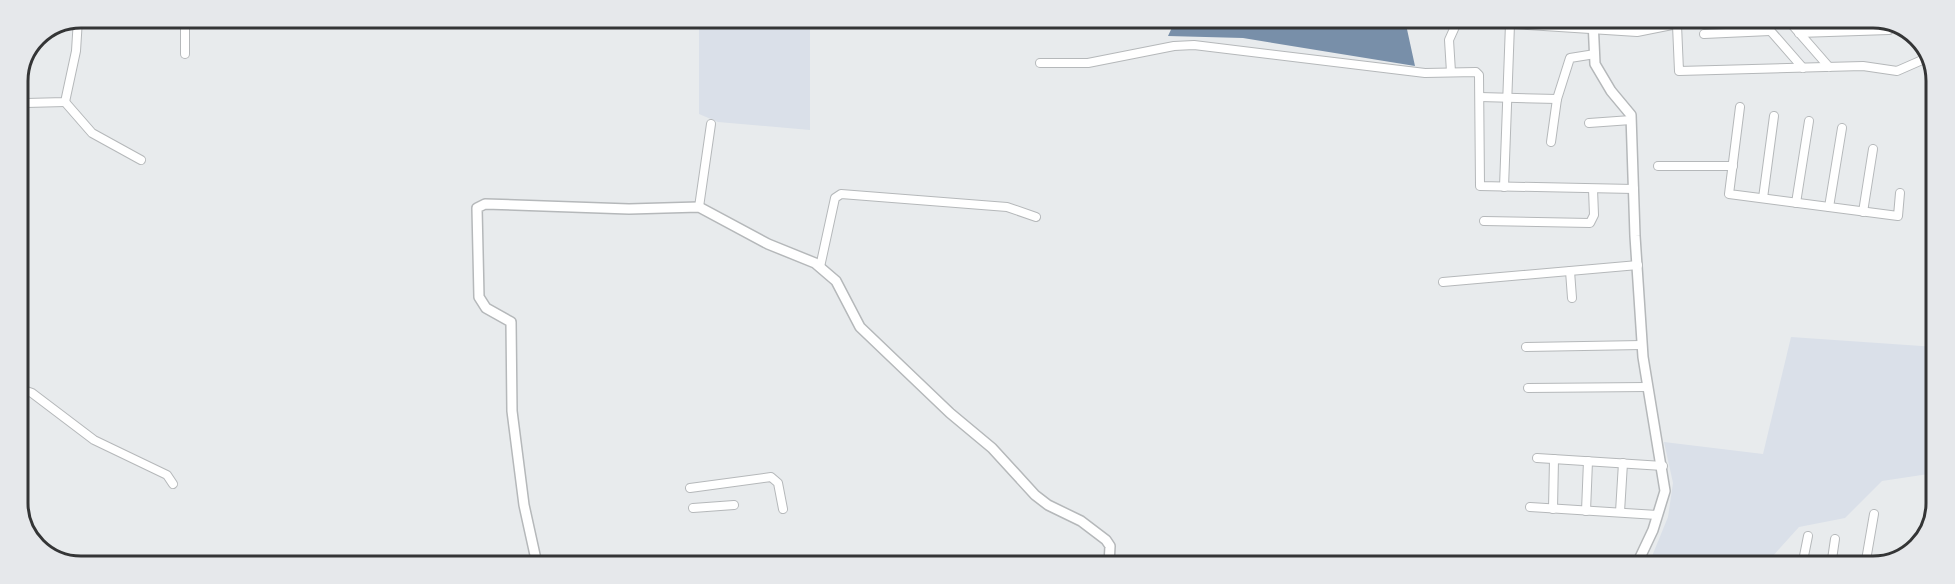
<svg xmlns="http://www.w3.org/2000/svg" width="1955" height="584" font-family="'Nunito Sans',sans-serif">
<rect width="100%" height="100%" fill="#e8ebed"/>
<g fill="#dae0e9">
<polygon points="699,19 810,19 810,130 718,122 699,114"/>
<polygon points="1791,337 1936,347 1935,473 1882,481 1845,518 1799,527 1772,557 1728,566 1648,566 1668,517 1673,483 1664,442 1763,454"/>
</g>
<polygon fill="#788fa9" points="1176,19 1405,20 1415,66 1243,38 1168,36"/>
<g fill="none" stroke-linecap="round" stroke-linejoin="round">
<defs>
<g id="minor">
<polyline points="185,18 185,54"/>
<polyline points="1453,20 1637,32 1697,20"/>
<polyline points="1761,20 1803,68"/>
<polyline points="1788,20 1829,67"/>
<polyline points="1677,25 1679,71 1863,66 1897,71 1929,57"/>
<polyline points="1799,33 1889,30"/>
<polyline points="1704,34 1770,31"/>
<polyline points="1040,63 1088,63 1174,46 1194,45 1425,73 1476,72 1479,75 1480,186 1634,189"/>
<polyline points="1451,72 1449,40 1458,20"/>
<polyline points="18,95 20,101 26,103 65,102 76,51 78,19"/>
<polyline points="1480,97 1557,99"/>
<polyline points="65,102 92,133 141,160"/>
<polyline points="1740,107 1729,194 1898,216 1900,193"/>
<polyline points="1589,123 1631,120"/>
<polyline points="1551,142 1557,99 1570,58 1595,54"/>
<polyline points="1658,166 1733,166"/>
<polyline points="1504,187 1510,24"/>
<polyline points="1763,198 1774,116"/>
<polyline points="1796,203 1809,121"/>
<polyline points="699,207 711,124"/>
<polyline points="1829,207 1842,128"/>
<polyline points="1863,212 1873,149"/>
<polyline points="1484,221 1590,223 1594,215 1593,189"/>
<polyline points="820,267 835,198 841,194 1007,207 1036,217"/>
<polyline points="1570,271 1572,298"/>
<polyline points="1443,282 1638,265"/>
<polyline points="1526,347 1642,345"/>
<polyline points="18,388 32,393 94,440 167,475 173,484"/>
<polyline points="1528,388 1647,387"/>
<polyline points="1537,458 1663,466"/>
<polyline points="690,488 771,477 778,483 783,509"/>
<polyline points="1530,507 1657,515"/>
<polyline points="693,508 734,505"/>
<polyline points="1553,509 1554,459"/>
<polyline points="1586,511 1588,461"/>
<polyline points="1620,512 1623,463"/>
<polyline points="1765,566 1776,563"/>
<polyline points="1802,566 1808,536"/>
<polyline points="1831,566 1835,539"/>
<polyline points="1865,566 1874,514"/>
</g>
<g id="tertiary">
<polyline points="1593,20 1595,64 1611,91 1631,115 1635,236 1643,357 1665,491 1653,530 1636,566"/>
<polyline points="537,564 524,505 512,411 511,322 486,308 479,297 477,208 485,204 629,209 699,207 768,244 815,263 836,281 860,327 950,413 992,448 1035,495 1048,505 1081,521 1106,540 1110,546 1109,565"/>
</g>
</defs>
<use href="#minor" stroke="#b5b8ba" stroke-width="10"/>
<use href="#tertiary" stroke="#b5b8ba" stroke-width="12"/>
<use href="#minor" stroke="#fff" stroke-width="8"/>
<use href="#tertiary" stroke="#fff" stroke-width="9"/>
</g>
<path d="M0 0H1955V584H0ZM81 28H1873A53 53 0 0 1 1926 81V503A53 53 0 0 1 1873 556H81A53 53 0 0 1 28 503V81A53 53 0 0 1 81 28Z" fill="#e6e8eb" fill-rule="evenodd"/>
<path fill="none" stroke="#343536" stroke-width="3" d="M81 28H1873A53 53 0 0 1 1926 81V503A53 53 0 0 1 1873 556H81A53 53 0 0 1 28 503V81A53 53 0 0 1 81 28Z"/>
</svg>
